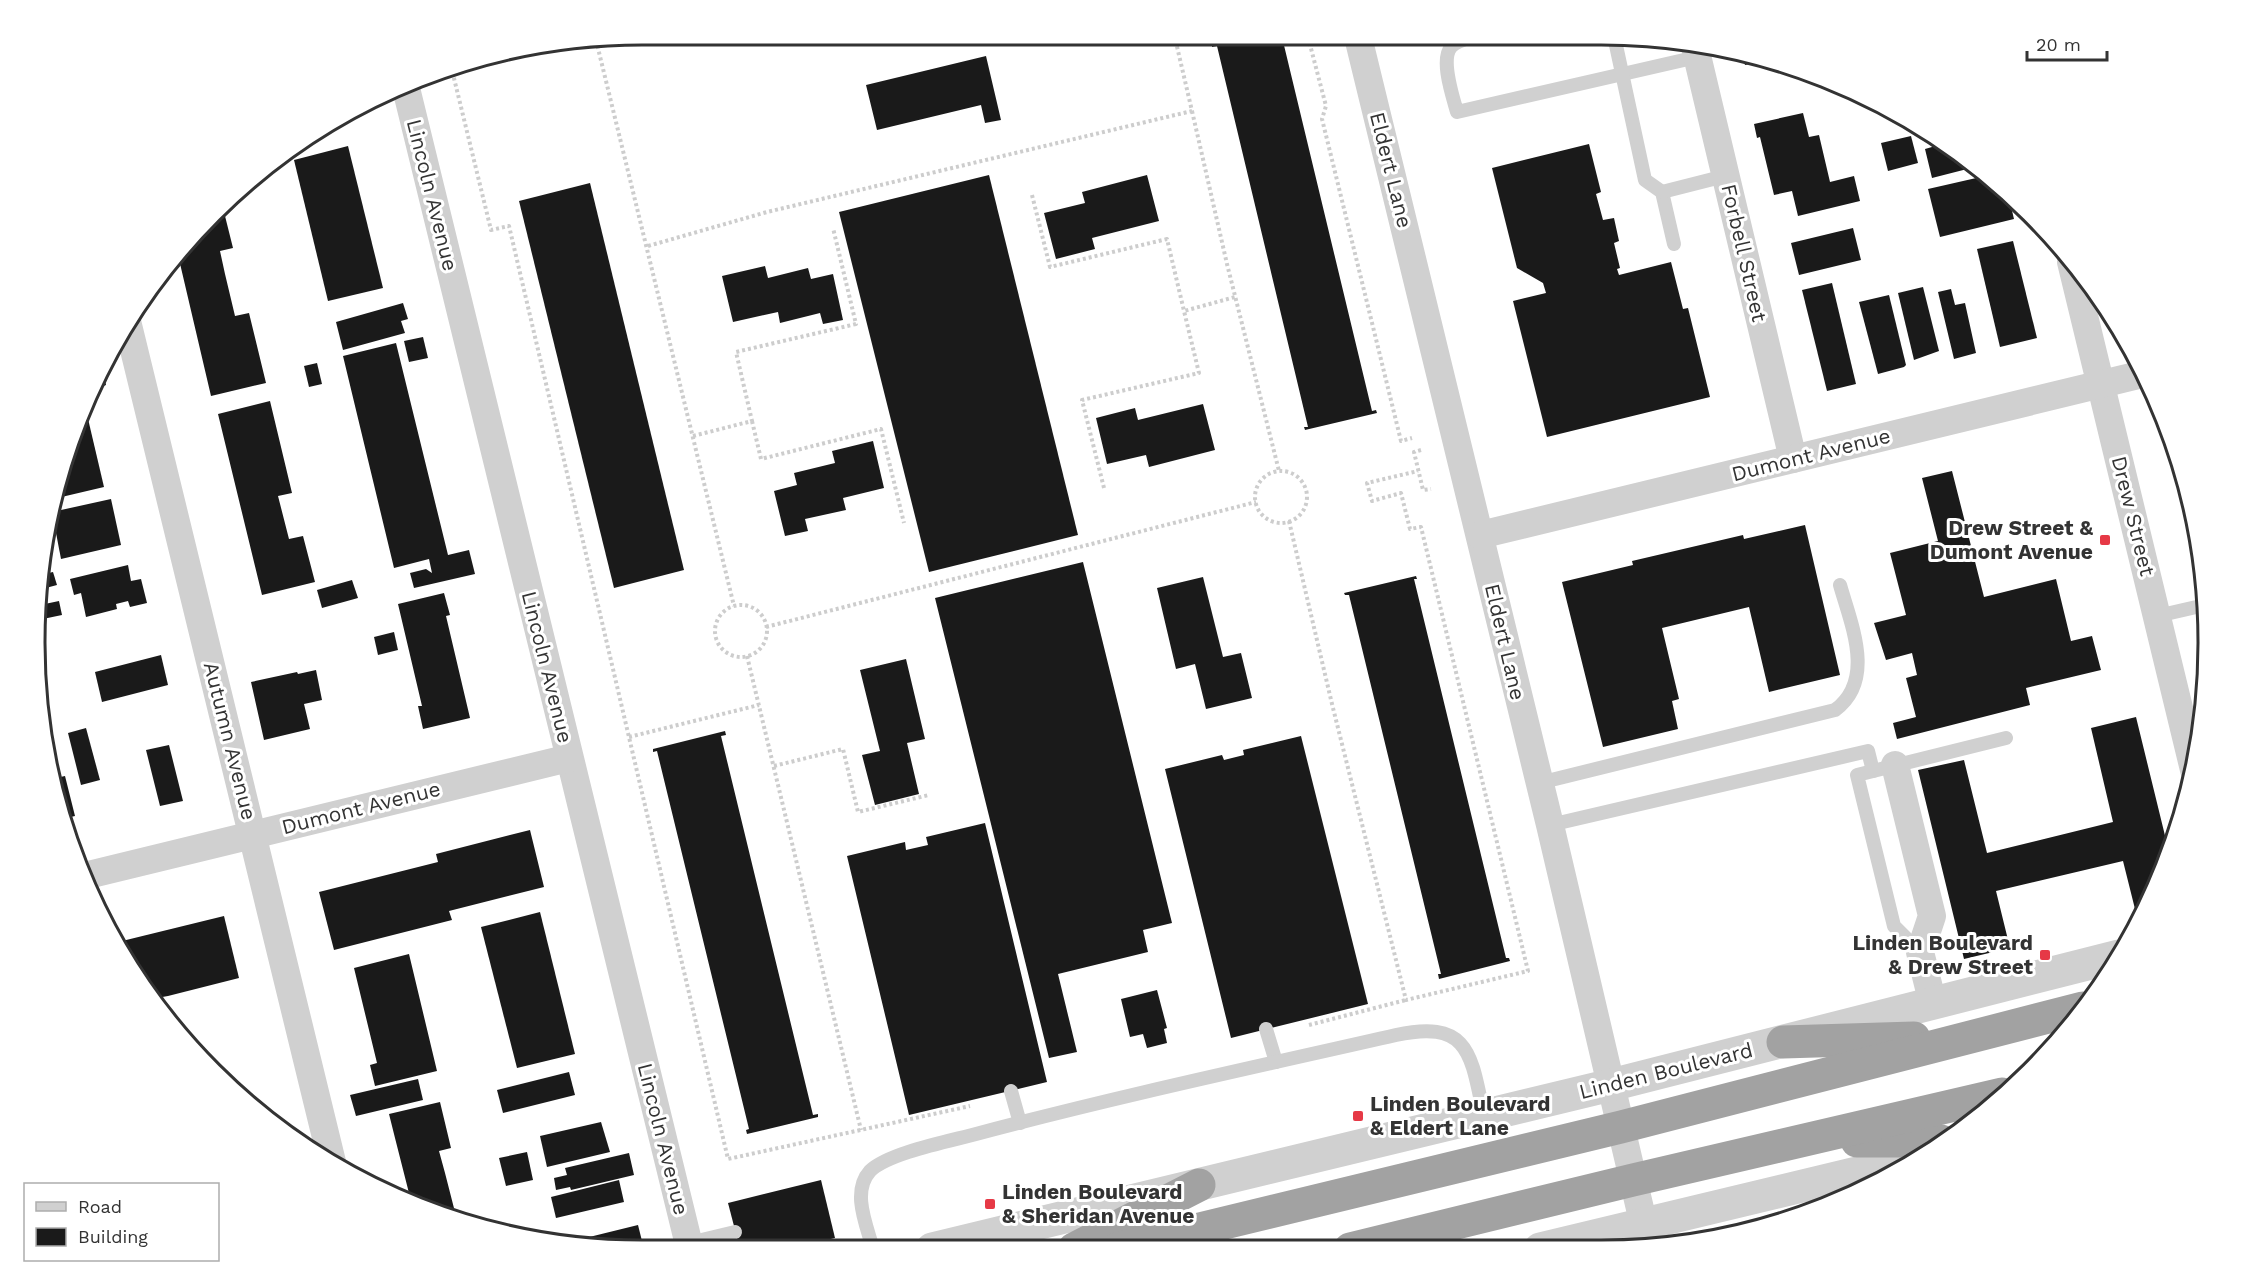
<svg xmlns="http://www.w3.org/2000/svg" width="2243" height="1285" font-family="'Work Sans',sans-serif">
<rect width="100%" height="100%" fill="#fff"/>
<g fill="#1a1a1a">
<polygon points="1239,37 1282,37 1372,411 1376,410 1377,413 1305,430 1304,427 1308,427 1217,46 1212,47 1212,44"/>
<polygon points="986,56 1001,120 985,123 981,105 877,130 866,85"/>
<polygon points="1743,56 1765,61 1745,65"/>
<polygon points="1803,113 1809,137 1819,135 1830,182 1854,176 1860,201 1798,216 1792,191 1774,195 1760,137 1757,138 1754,124"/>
<polygon points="1911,136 1918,163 1888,171 1881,143"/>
<polygon points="1946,143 1958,153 1975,167 1932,178 1925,149"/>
<polygon points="1589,144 1601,192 1596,194 1603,220 1614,218 1619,241 1614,243 1620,268 1617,269 1619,275 1671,262 1683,309 1688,308 1710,397 1547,437 1513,301 1546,293 1543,283 1517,268 1492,168"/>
<polygon points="348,146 383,288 328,301 294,160"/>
<polygon points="989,175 1078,535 929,572 839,212"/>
<polygon points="1147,175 1159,221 1092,238 1095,249 1056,259 1044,213 1085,203 1082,192"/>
<polygon points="1985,176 2008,194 2014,219 1940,237 1928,189"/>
<polygon points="590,183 684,570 614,588 519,201"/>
<polygon points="222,204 233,248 220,251 225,274 235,316 249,313 266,383 211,396 178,255 212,213"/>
<polygon points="1853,228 1861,260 1799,275 1791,243"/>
<polygon points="2013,241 2037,338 2000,347 1977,249"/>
<polygon points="765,266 768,278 808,268 811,279 833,274 843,320 823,324 820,313 780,323 778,312 733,322 722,276"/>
<polygon points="1832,283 1856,384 1827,391 1802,290"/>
<polygon points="1923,287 1939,351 1914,360 1898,293"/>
<polygon points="1951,289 1955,305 1965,303 1976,353 1954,359 1938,292"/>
<polygon points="1889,295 1906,365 1904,367 1878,374 1859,302"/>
<polygon points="403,303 408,319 401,321 405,333 343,350 336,322"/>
<polygon points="423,337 428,358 409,362 404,341"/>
<polygon points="396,343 448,555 469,550 475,574 414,588 410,573 426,569 432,573 429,559 394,568 343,356"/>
<polygon points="317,363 322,384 309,387 304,366"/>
<polygon points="101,366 106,385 91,391 97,374"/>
<polygon points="270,401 292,493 278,496 289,539 303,536 315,582 262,595 218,414"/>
<polygon points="1203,404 1215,450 1149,467 1146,455 1107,464 1096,418 1135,408 1138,420"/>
<polygon points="85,406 104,487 53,499 55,485"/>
<polygon points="873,441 884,488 843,498 846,510 805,519 808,531 785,536 774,491 797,485 794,473 835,463 832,451"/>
<polygon points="2176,454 2180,469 2177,470 2173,455"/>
<polygon points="1952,471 1984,597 2056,579 2071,641 2092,636 2101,670 2026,688 2030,705 1897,739 1893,723 1916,717 1906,678 1917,675 1912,653 1886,660 1874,623 1906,615 1890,553 1938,541 1922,478"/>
<polygon points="2183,477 2187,493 2183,494 2179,478"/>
<polygon points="111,499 121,545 61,559 52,512"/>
<polygon points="2190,500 2195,516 2189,518 2185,502"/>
<polygon points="2197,524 2198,540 2194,541 2191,526"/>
<polygon points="1805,525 1840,675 1769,692 1749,607 1662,628 1679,699 1672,701 1678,729 1603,747 1562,582 1633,565 1632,561 1743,535 1744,539"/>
<polygon points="1083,562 1172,923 1143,930 1148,952 1058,974 1077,1052 1049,1058 935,598"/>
<polygon points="128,565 131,581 141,579 147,603 130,607 128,601 116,604 117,609 86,617 81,593 74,595 70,579"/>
<polygon points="53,572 57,585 42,589 44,574"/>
<polygon points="1416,576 1417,579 1414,579 1506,958 1509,958 1510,961 1439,979 1438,974 1441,974 1349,595 1345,595 1344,593"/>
<polygon points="1203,577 1223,657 1241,653 1252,698 1206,709 1195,664 1176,669 1157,588"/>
<polygon points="352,580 358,598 322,608 317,590"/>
<polygon points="444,593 450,615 446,616 470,718 423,729 418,706 422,706 398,604"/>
<polygon points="59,601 62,615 38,620 40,605"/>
<polygon points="394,632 398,650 378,655 374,637"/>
<polygon points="161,655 168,685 102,702 95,672"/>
<polygon points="906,659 925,739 907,743 919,794 875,805 862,755 880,751 860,670"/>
<polygon points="316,670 322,700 304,704 310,729 264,740 251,682 297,672 298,674"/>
<polygon points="2136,717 2169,852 2162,875 2140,916 2137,917 2123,861 1996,891 2010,948 1964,959 1918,770 1964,760 1987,853 2113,822 2091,728"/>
<polygon points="86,728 100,780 81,785 68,733"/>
<polygon points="725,731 726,735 721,736 813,1115 818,1114 818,1117 747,1134 746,1130 749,1129 657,751 653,752 653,749"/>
<polygon points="1301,736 1368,1004 1231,1038 1165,769 1222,755 1224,760 1244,755 1243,750"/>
<polygon points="169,745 183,801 160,806 146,750"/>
<polygon points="65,776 75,816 62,819 51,779"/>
<polygon points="985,823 1047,1082 909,1115 847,856 905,842 906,850 928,845 926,837"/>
<polygon points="530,830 544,887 449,911 452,920 334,950 319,892 438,862 436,854"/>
<polygon points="540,912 575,1054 517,1068 481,927"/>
<polygon points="224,916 239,978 168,996 151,999 114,943"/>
<polygon points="409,954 437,1071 375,1086 370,1065 377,1063 354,968"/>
<polygon points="1157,990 1167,1028 1164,1029 1167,1043 1147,1048 1143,1034 1130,1037 1121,999"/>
<polygon points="569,1072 575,1095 503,1113 497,1090"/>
<polygon points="418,1079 423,1100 356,1116 350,1095"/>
<polygon points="440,1102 451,1148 439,1151 445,1173 456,1216 468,1213 471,1223 447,1218 411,1201 395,1138 389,1114"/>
<polygon points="601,1122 610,1152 547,1167 540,1136"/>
<polygon points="527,1152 533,1180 506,1186 499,1158"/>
<polygon points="629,1153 634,1175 571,1190 570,1187 556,1190 554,1178 567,1175 565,1168"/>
<polygon points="619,1180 624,1202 556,1218 551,1197"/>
<polygon points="821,1180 835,1238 789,1249 740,1249 728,1203"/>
<polygon points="638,1225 644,1249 602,1249 569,1242"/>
</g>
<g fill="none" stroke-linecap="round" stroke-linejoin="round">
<g stroke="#cdcdcd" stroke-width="4" stroke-dasharray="3 3" stroke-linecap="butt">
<polyline points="1308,37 1326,106 1322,119 1401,441 1412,438"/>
<polyline points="596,40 734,606"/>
<polyline points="451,66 491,230 509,226 728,1159 970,1106"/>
<polyline points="1192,111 1227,264 1279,471"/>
<polyline points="1032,195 1050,267 1167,239 1184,311 1235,297"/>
<polyline points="648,246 767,212 1192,111 1175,38"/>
<polyline points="752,421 761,459 881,429 904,523"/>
<polyline points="693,436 752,421 736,352 856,324 833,228"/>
<polyline points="1421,450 1414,452 1423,490 1431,489"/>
<circle cx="1281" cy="497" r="26"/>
<polyline points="1104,488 1082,400 1199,373 1184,311"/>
<polyline points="1289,521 1332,704 1406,1000 1528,971 1421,527 1410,529 1401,493 1372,501 1367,483 1418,471"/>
<circle cx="741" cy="631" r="26"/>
<polyline points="766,627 1256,502"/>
<polyline points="747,656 861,1130"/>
<polyline points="629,737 759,705"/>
<polyline points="774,766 843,749 858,812 929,795"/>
<polyline points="1309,1025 1406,1000"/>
</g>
<g stroke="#d0d0d0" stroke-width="14">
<path d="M1477,36C1468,39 1457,40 1451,47C1440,60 1453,97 1457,112L1697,57"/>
<polyline points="1614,36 1645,180 1662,192 1674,244"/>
<polyline points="1662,192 1725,176"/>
<polyline points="2157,616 2205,605"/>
<path d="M1539,783L1835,710C1876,680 1851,624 1840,585"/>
<polyline points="1550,825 1868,751 1873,771"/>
<polyline points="1920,952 1894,926 1857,775 2006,738"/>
<polyline points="1266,1029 1276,1062"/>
<polyline points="1011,1091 1020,1123"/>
<polyline points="689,1243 735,1232"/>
<path d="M873,1249C867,1226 851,1192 870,1171C888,1153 950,1141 976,1134C1115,1097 1255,1067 1396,1035C1470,1019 1471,1055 1484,1116"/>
</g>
<g stroke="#d0d0d0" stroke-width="28">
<polyline points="1358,37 1550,825 1649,1247"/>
<polyline points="1695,47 1793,459"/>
<polyline points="405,84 690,1249"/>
<polyline points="2071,262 2194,770"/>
<polyline points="127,321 332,1162"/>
<polyline points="1480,535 2143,374"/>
<polyline points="1895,765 1932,916 1920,952 1933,1004"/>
<polyline points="84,876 569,758"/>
</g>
<g stroke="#d0d0d0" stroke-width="33">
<polyline points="932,1249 1611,1085 2119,956"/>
<polyline points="1540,1249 1919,1158"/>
</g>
<g stroke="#a2a2a2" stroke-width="33">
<polyline points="1783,1042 1914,1038"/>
<polyline points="1857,1141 1941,1141"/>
<polyline points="1074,1249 1199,1185"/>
<polyline points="1117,1249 1621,1127 2083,1008"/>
<polyline points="1350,1249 1633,1180 2002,1094"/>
</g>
</g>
<g fill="#e63946" stroke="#fff" stroke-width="2">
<rect x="2099" y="534" width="12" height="12" rx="3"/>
<rect x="2039" y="949" width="12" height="12" rx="3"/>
<rect x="1352" y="1110" width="12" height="12" rx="3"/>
<rect x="984" y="1198" width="12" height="12" rx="3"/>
</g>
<g text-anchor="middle" stroke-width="6" stroke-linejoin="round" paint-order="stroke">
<g font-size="21" fill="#333" stroke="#fff">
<text transform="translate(1391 170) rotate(76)" y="7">Eldert Lane</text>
<text transform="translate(432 195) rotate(76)" y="7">Lincoln Avenue</text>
<text transform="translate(1744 253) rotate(77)" y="7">Forbell Street</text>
<text transform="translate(1811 455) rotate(-14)" y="7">Dumont Avenue</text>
<text transform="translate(2133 516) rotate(76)" y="7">Drew Street</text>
<text transform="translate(1505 642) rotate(77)" y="7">Eldert Lane</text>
<text transform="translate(547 667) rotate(76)" y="7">Lincoln Avenue</text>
<text transform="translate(230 741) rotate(76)" y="7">Autumn Avenue</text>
<text transform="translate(361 808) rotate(-14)" y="7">Dumont Avenue</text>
<text transform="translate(1666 1071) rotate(-14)" y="7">Linden Boulevard</text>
<text transform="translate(663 1139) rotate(76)" y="7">Lincoln Avenue</text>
</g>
<g font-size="21" font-weight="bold" fill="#333" stroke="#fff" text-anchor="end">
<text x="2093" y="535">Drew Street &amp;<tspan x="2093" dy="24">Dumont Avenue</tspan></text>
<text x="2033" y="950">Linden Boulevard<tspan x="2033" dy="24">&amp; Drew Street</tspan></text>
<text x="1370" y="1111" text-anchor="start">Linden Boulevard<tspan x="1370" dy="24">&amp; Eldert Lane</tspan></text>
<text x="1002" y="1199" text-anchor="start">Linden Boulevard<tspan x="1002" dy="24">&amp; Sheridan Avenue</tspan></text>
</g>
</g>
<path d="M0 0H2243V1285H0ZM642 45H1601A597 597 0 0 1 2198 642V643A597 597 0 0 1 1601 1240H642A597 597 0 0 1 45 643V642A597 597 0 0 1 642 45Z" fill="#fff" fill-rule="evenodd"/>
<path fill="none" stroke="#333" stroke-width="3" d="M642 45H1601A597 597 0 0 1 2198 642V643A597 597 0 0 1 1601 1240H642A597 597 0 0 1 45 643V642A597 597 0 0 1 642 45Z"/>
<rect x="24" y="1183" width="195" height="78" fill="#ffffff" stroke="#adadad" stroke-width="1.5"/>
<rect x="36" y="1202" width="30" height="9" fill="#d0d0d0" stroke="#adadad" stroke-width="1.5"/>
<text x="78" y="1213" font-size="18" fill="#333333">Road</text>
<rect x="36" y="1228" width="30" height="18" fill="#1a1a1a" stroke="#adadad" stroke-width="1.5"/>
<text x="78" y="1243" font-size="18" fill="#333333">Building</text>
<path d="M2027 51v9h80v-9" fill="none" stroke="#333333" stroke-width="3"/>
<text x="2036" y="51" font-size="18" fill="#333333" stroke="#ffffff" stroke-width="4.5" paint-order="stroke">20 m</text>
</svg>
